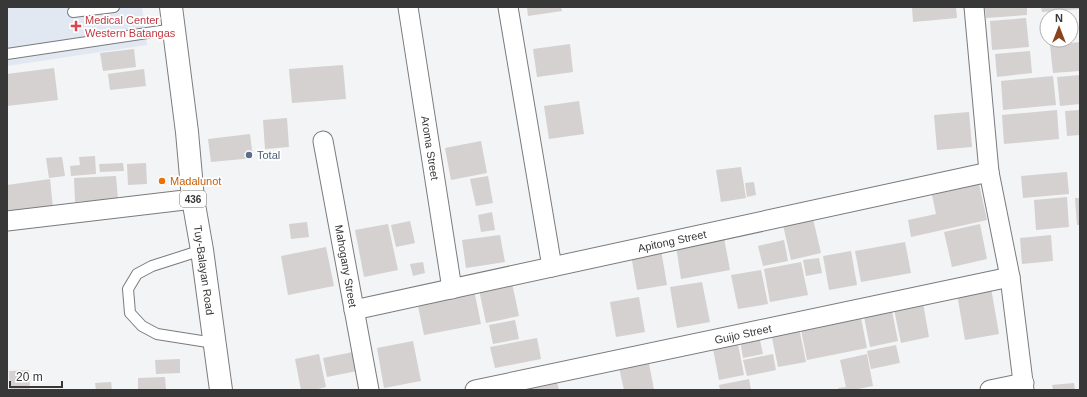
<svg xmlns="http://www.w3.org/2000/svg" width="1087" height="397" font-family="Helvetica,sans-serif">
<rect width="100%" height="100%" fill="#f2f4f6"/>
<polygon fill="#e2e8f1" points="7,7 142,7 147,45 7,66"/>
<g fill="#d4d1d0">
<polygon points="527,7 561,7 562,11 528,16"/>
<polygon points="912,7 956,7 957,18 913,22"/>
<polygon points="985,7 1027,7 1027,15 986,18"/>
<polygon points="1041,7 1080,7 1080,9 1042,12"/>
<polygon points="1026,18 1029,47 992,50 990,21"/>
<polygon points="1080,42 1080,71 1053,73 1050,45"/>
<polygon points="570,44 573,72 537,77 533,49"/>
<polygon points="134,49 136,67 103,71 100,53"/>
<polygon points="1030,51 1032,73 997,77 995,54"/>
<polygon points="343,65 346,99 292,103 289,69"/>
<polygon points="54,68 58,100 7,106 7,74"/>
<polygon points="144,69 146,86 110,90 108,74"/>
<polygon points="1080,75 1080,104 1060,106 1057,77"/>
<polygon points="1053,76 1056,105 1003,110 1001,81"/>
<polygon points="579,101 584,134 549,139 544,106"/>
<polygon points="1057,110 1059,139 1004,144 1002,115"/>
<polygon points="1080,110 1080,135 1067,136 1065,111"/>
<polygon points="969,112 972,147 937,150 934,115"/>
<polygon points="287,118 289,147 265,149 263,120"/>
<polygon points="250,134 253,158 211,162 208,139"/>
<polygon points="481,141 487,173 451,180 445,148"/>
<polygon points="95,156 96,174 71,176 70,166 80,165 79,157"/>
<polygon points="62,157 65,176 49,178 46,158"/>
<polygon points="123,163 124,171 100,172 99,164"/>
<polygon points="146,163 147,184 128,185 127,164"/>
<polygon points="741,167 746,198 721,202 716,170"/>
<polygon points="1067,172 1069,194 1023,198 1021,176"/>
<polygon points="116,176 118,199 75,202 74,178"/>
<polygon points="488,176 493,203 476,206 470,179"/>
<polygon points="50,179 53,208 7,214 7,185"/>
<polygon points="754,182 756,195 747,197 745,183"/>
<polygon points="979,184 987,220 911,237 908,220 936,214 932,195"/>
<polygon points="1067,197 1069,227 1036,230 1034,200"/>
<polygon points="1075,198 1080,198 1080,225 1077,225"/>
<polygon points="492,212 495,230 481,232 478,215"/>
<polygon points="813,219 821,253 791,260 783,225"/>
<polygon points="410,221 415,243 396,247 391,225"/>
<polygon points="307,222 309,237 291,239 289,224"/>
<polygon points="388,224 398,270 364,277 355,230"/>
<polygon points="980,224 987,259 952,267 944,232"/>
<polygon points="500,235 505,262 466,268 462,240"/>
<polygon points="1051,235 1053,261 1022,264 1020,238"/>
<polygon points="724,238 730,270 681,279 676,246"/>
<polygon points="784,240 788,261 763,266 758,246"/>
<polygon points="905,242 911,273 861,282 855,251"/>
<polygon points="326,247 334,286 288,295 281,256"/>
<polygon points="661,250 667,285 637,290 631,255"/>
<polygon points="851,251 857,285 829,290 823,256"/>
<polygon points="819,258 822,273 806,276 803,260"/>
<polygon points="423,262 425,273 413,276 410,264"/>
<polygon points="801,262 808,295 770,302 764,269"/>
<polygon points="761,270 768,304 738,309 731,275"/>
<polygon points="702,282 710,322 677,328 670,287"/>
<polygon points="512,283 519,316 486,323 479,290"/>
<polygon points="991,288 999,334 965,340 957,294"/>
<polygon points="474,290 481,324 424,335 417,301"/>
<polygon points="639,297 645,332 616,337 610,302"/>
<polygon points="923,303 929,337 901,343 894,309"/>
<polygon points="891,306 898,341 870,347 863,312"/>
<polygon points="860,313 867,348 807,360 800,325"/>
<polygon points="515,320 519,339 493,344 489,325"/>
<polygon points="799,328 806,362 778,367 771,333"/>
<polygon points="759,336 763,354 743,358 740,340"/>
<polygon points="537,338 541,359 495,368 490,347"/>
<polygon points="413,341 421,381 384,388 377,348"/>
<polygon points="738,344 744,375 719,380 713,349"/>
<polygon points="896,345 900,363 871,369 867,351"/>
<polygon points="353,352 357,371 327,377 323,358"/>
<polygon points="319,354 326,387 314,390 301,390 295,359"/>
<polygon points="773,354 776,370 747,376 743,360"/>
<polygon points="867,354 873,386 853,390 839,390 838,388 846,387 840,360"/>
<polygon points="648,358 654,390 624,390 618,363"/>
<polygon points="180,359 180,373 156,374 155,360"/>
<polygon points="29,370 30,390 10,390 9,371"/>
<polygon points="165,377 166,390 138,390 138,378"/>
<polygon points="556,378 559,390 531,390 530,384"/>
<polygon points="749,379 751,390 720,390 719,385"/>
<polygon points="111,382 112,390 96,390 95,383"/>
<polygon points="1074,383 1075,390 1053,390 1052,385"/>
</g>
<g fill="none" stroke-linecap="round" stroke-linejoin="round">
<defs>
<g id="service">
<polyline points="73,12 114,7"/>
<polyline points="7,54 174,29"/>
<polyline points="202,250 152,266 137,274 128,289 130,313 142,326 157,334 214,343"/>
</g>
<g id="minor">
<polyline points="408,7 452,289"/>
<polyline points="508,7 552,267"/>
<polyline points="974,7 989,172 1010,277 1024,390"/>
<polyline points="323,141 369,390"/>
<polyline points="7,221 193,199"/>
<polyline points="354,310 989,172"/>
<polyline points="475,390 1010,277"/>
<polyline points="990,390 1024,383"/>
</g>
<polyline id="primary" points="171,7 187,132 193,199 202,250 221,390"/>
</defs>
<use href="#service" stroke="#797b7d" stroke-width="12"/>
<use href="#minor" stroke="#797b7d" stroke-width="21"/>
<use href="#primary" stroke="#797b7d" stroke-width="24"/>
<use href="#service" stroke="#fff" stroke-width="10"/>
<use href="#minor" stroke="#fff" stroke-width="19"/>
<use href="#primary" stroke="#fff" stroke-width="22"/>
</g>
<path fill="#e0444e" stroke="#fff" stroke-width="1.5" d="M74 20h4v4h4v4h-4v4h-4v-4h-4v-4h4z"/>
<circle fill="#5c6f8a" stroke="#fff" stroke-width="1.5" cx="249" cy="155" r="4"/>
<circle fill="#e8710a" stroke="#fff" stroke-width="1.5" cx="162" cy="181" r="4"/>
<g text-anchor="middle" stroke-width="3.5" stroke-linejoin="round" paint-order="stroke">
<rect fill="#fff" stroke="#747474" stroke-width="1" x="180" y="191" width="26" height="16" rx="3"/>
<g font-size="10" font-weight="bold" fill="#383839">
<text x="193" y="203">436</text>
</g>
<g font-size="11" fill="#be3a42" stroke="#fff" text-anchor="start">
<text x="85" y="24">Medical Center<tspan x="85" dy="13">Western Batangas</tspan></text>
</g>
<g font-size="11" fill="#383839" stroke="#fff">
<text transform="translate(430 148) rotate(81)" y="4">Aroma Street</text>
<text transform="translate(672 241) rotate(-12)" y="4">Apitong Street</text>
<text transform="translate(346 266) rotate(80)" y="4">Mahogany Street</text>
<text transform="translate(204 270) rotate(82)" y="4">Tuy-Balayan Road</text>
<text transform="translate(743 334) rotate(-12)" y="4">Guijo Street</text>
</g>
<g font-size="11" fill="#4e5e75" stroke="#fff" text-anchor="start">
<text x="257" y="159">Total</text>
</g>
<g font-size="11" fill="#c56008" stroke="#fff" text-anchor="start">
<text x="170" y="185">Madalunot</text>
</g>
</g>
<rect width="1087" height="397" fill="none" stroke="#383839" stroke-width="16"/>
<g transform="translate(1059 28)"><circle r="19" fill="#ffffff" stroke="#afafb0"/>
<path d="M0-3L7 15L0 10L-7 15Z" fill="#8a441d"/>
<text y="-6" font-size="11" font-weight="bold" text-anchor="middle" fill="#383839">N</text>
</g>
<path d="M10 381v6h52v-6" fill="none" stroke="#383839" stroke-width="2"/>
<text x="16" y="381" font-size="12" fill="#383839" stroke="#ffffff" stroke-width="3" paint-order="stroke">20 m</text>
</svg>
